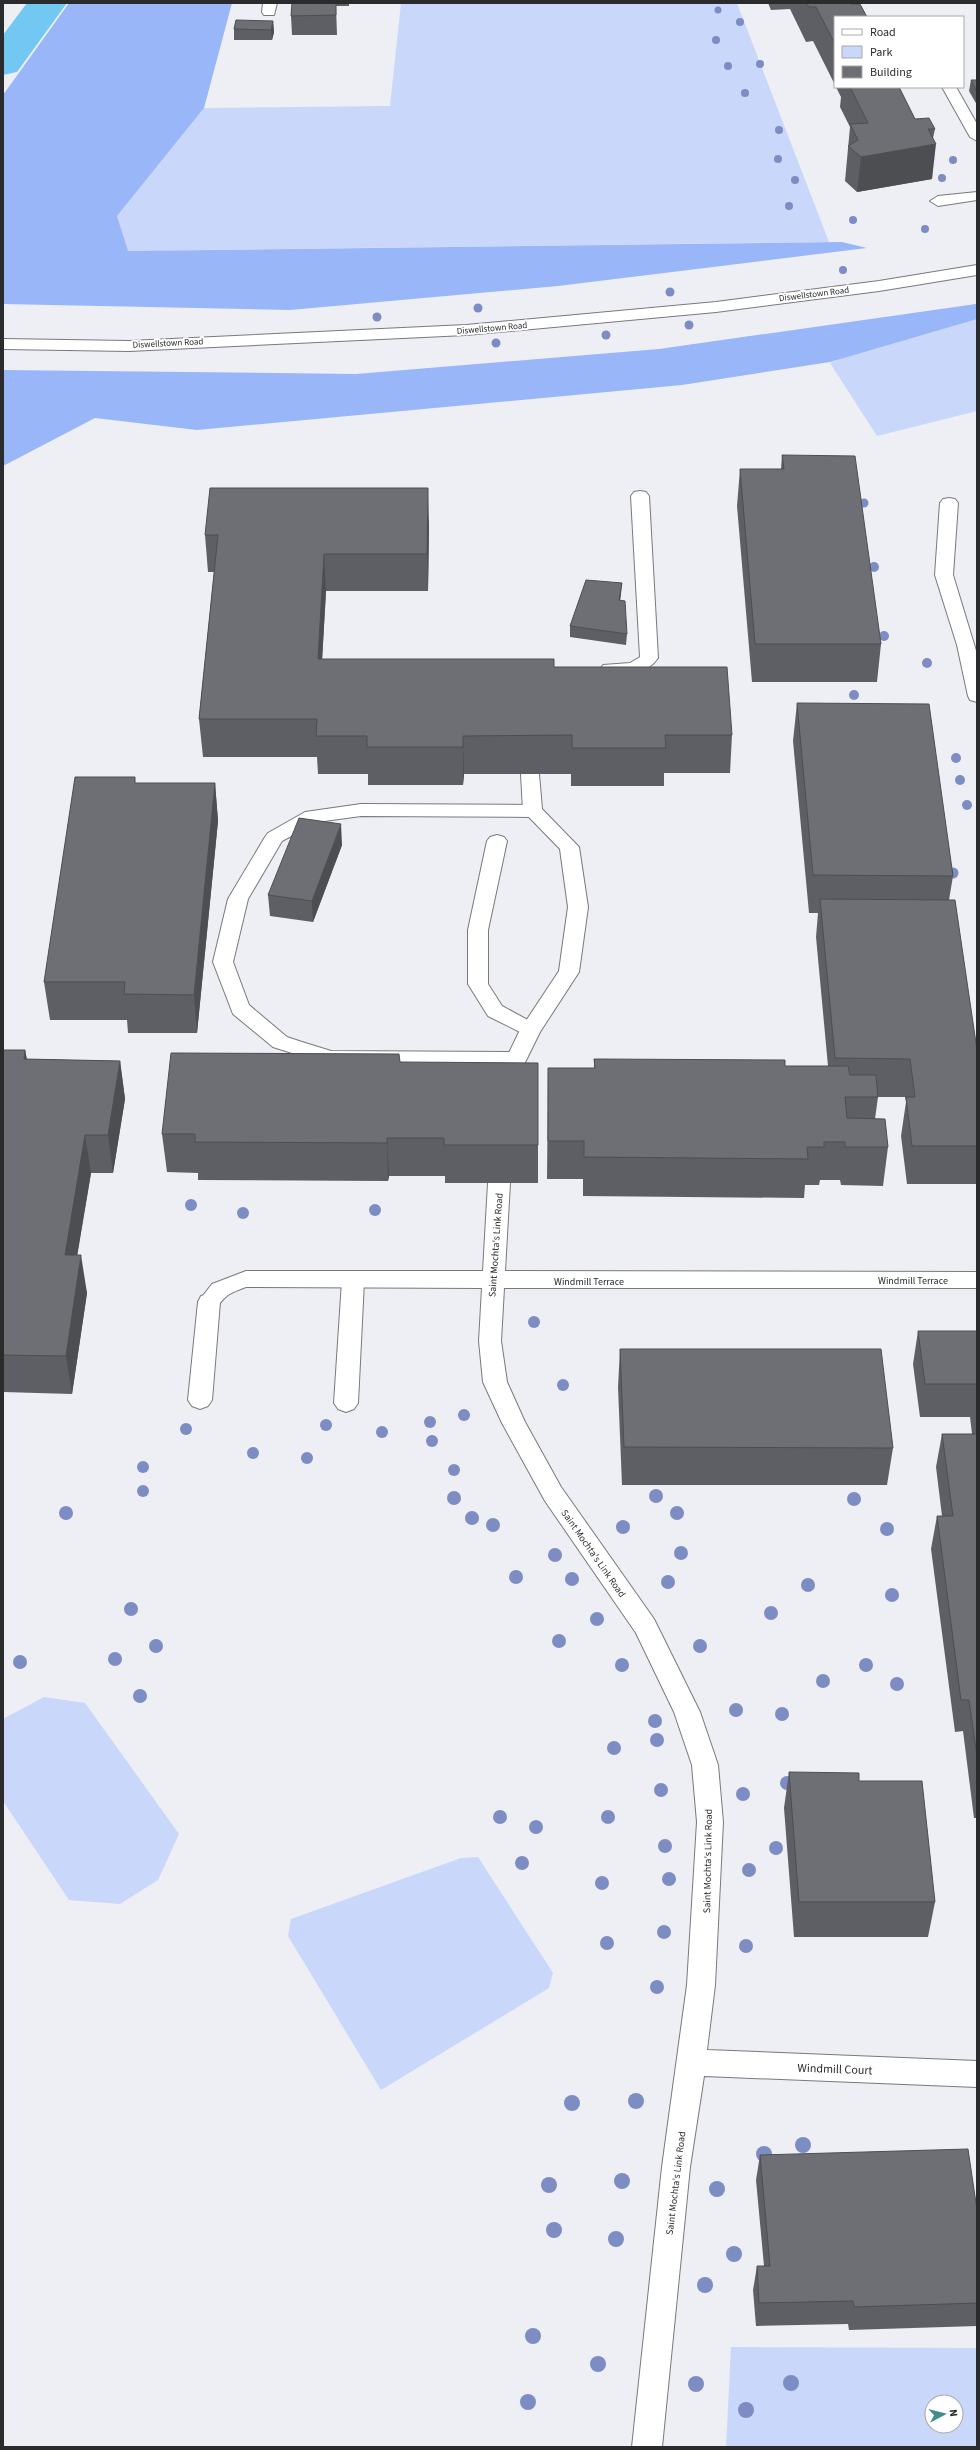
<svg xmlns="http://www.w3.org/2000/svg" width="980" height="2450" font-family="'Source Sans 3',sans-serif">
<rect width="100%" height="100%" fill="#edeff4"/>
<g fill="#c8d7fa" fill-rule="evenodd">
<polygon points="401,3 737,3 829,242 127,251 117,216 204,108 390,106"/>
<polygon points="977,303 977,411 877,436 830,363"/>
<polygon points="44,1697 85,1703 179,1834 158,1880 120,1904 69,1900 3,1801 3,1719"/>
<polygon points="478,1857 553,1973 549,1988 381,2090 288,1936 291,1919 461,1858"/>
<path d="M731,2347L977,2348V2447H726ZM932,2402H956V2426H932Z"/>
</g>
<g fill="#99b6f9">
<polygon points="69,3 232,3 204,108 117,216 128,251 842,242 867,248 558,286 290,310 3,304 3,95"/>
<polygon points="976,304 977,319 830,362 682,385 197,430 95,418 3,466 3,370 356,374 659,349"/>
</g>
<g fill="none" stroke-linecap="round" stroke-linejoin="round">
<polygon fill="#73c7f3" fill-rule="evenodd" points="27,3 67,3 17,72 3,75 3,35"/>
<defs>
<g id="lane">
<polygon points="263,3 277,3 274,15 264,15 262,12"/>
<polygon points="361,804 533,805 540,807 543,811 540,815 533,817 361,816 317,822 282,841 248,899 233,962 249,1005 287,1037 302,1042 331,1051 516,1052 523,1054 526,1059 523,1064 516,1066 330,1065 273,1047 233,1014 213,962 228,899 265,837 268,833 305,812"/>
<polygon points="497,835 504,837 507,841 488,930 488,984 502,1006 537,1025 540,1030 537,1035 530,1037 488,1016 468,984 468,930 487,841 490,837"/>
<polygon points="353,1273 361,1275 364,1281 358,1403 354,1409 346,1412 338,1409 334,1403 342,1281 345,1275"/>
<polygon points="209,1294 217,1296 220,1302 212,1400 208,1406 200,1409 192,1406 188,1400 198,1302 201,1296"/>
</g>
<g id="street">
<polygon points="942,87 956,87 977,124 977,141 970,137"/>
<polygon points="977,192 977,200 938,206 930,201 938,196"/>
<path d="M640,491L646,492L649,496L658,658C647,675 621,677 603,673L600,669L603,665L630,663L640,657L631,496L634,492Z"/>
<polygon points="949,498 955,499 958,503 953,575 977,654 977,702 970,700 968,696 957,645 935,575 940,503 943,499"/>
<polygon points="530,768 537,770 539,774 542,809 579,847 588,907 579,972 540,1032 509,1095 502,1097 495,1095 491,1090 520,1030 559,971 568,907 560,849 523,811 521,774 523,770"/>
<path d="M499,1175L507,1177L510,1183L505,1271L977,1272V1288H504L501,1341L507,1382L525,1422L561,1487L654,1619L700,1712L718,1765L723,1822L715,1985L707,2050L977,2061V2087L704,2076L690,2167L662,2447H632L662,2167L687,1985L697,1822L692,1765L674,1712L636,1633L545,1501L502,1423L483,1382L479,1341L482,1288L246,1287C240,1289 233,1292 228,1295C216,1304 219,1313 201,1308L198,1302L212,1284L246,1271H483L488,1183L491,1177Z"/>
</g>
<polygon id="secondary" points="977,265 977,275 879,291 716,312 466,335 129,351 3,349 3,339 129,341 466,325 716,302 879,281"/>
</defs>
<use href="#lane" stroke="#77797d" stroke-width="2"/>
<use href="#street" stroke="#77797d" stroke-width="2"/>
<use href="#secondary" stroke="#77797d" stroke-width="2"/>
<use href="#lane" fill="#fff" fill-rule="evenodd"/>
<use href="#street" fill="#fff" fill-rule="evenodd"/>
<use href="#secondary" fill="#fff" fill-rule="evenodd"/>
</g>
<g fill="#7d8dc3">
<circle cx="718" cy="10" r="3.5"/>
<circle cx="740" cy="22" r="4"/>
<circle cx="716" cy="40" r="4"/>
<circle cx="760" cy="64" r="4"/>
<circle cx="728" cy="66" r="4"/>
<circle cx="745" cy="93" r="4"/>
<circle cx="779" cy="130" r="4"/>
<circle cx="778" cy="159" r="4"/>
<circle cx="953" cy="160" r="4"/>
<circle cx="942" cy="178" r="4"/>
<circle cx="795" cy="180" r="4"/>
<circle cx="789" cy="206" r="4"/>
<circle cx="853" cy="220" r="4"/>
<circle cx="925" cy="229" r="4"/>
<circle cx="843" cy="270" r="4"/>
<circle cx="670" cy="292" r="4.5"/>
<circle cx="478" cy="308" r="4.5"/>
<circle cx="377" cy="317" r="4.5"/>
<circle cx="689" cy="325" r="4.5"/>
<circle cx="606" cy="335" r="4.5"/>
<circle cx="496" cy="343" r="4.5"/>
<circle cx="864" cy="503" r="4.5"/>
<circle cx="874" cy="567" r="5"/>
<circle cx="884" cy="636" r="5"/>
<circle cx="927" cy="663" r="5"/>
<circle cx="854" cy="695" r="5"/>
<circle cx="956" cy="758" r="5"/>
<circle cx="960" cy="780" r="5"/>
<circle cx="967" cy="805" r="5"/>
<circle cx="953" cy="873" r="5.5"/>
<circle cx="191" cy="1205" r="6"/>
<circle cx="375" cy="1210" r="6"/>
<circle cx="243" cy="1213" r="6"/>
<circle cx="534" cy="1322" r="6"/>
<circle cx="563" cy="1385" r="6"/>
<circle cx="464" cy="1415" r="6"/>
<circle cx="430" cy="1422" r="6"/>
<circle cx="326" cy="1425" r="6"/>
<circle cx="186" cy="1429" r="6"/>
<circle cx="382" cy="1432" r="6"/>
<circle cx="432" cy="1441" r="6"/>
<circle cx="253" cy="1453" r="6"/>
<circle cx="307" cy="1458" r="6"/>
<circle cx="143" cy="1467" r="6"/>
<circle cx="454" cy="1470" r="6"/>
<circle cx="143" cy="1491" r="6"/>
<circle cx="656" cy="1496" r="7"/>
<circle cx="454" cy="1498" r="7"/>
<circle cx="854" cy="1499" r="7"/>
<circle cx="66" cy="1513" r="7"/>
<circle cx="677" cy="1513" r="7"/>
<circle cx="472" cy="1518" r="7"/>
<circle cx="493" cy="1525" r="7"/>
<circle cx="623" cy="1527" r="7"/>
<circle cx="887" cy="1529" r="7"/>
<circle cx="681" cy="1553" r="7"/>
<circle cx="555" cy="1555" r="7"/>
<circle cx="516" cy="1577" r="7"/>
<circle cx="572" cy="1579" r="7"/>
<circle cx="668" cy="1582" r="7"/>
<circle cx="808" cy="1585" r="7"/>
<circle cx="892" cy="1595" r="7"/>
<circle cx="131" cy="1609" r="7"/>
<circle cx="771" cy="1613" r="7"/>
<circle cx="597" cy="1619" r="7"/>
<circle cx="559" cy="1641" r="7"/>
<circle cx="156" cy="1646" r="7"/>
<circle cx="700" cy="1646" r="7"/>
<circle cx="115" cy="1659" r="7"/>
<circle cx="20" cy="1662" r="7"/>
<circle cx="622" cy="1665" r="7"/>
<circle cx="866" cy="1665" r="7"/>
<circle cx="823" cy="1681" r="7"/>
<circle cx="897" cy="1684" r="7"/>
<circle cx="140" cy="1696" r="7"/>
<circle cx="736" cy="1710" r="7"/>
<circle cx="782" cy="1714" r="7"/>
<circle cx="655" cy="1721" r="7"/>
<circle cx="657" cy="1740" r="7"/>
<circle cx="614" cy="1748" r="7"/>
<circle cx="787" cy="1783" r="7"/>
<circle cx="661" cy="1790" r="7"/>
<circle cx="743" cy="1794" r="7"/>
<circle cx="500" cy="1817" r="7"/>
<circle cx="608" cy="1817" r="7"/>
<circle cx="536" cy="1827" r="7"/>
<circle cx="665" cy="1846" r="7"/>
<circle cx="776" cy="1848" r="7"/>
<circle cx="522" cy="1863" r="7"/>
<circle cx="749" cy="1870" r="7"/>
<circle cx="669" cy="1879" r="7"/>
<circle cx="602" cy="1883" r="7"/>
<circle cx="664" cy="1932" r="7"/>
<circle cx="607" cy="1943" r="7"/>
<circle cx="746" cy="1946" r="7"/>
<circle cx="657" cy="1987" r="7"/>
<circle cx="636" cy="2101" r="8"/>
<circle cx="572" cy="2103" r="8"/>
<circle cx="803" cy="2145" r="8"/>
<circle cx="764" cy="2154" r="8"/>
<circle cx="622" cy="2181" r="8"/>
<circle cx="549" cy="2185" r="8"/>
<circle cx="717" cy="2189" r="8"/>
<circle cx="554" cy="2230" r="8"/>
<circle cx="616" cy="2239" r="8"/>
<circle cx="734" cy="2254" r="8"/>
<circle cx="705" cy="2285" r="8"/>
<circle cx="533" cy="2336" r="8"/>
<circle cx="598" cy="2364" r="8"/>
<circle cx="791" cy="2383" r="8"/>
<circle cx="696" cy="2384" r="8"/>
<circle cx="528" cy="2402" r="8"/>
<circle cx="746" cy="2410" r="8"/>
</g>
<g fill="#5e5f64">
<polygon points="292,3 349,3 349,6 336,6 337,35 292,35 291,16"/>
<polygon points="768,3 878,3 860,4 835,17 835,85 813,41 806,42 790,9 771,10"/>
<polygon points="273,21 274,32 272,40 234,40 234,29"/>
<polygon points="971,80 977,80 977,105 969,91"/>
<polygon points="836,87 899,87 915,119 935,129 933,138 932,179 857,192 845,181 850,127 840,107 841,97"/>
<polygon points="782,455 881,644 877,682 752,682 737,506 740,469 781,469"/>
<polygon points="429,525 428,591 326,591 322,659 554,667 732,735 730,773 664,773 664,786 571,786 571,774 464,774 463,785 368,785 368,774 318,774 317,757 203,757 199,719 214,572 208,572 205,535"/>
<polygon points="621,594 620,600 627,634 626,645 570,637 570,626"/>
<polygon points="797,703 953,876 949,900 977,1050 977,1184 907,1184 901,1136 906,1102 905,1097 878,1097 875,1119 888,1147 883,1186 841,1185 840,1180 820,1180 819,1185 805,1185 804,1198 583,1196 583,1179 547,1179 548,1068 594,1068 594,1059 785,1066 828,1066 816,937 818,913 809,913 793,741"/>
<polygon points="136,783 215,783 218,821 197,1033 128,1033 127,1020 50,1020 44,982"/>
<polygon points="342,845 313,922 270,916 268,895"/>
<polygon points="3,1050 25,1050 27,1059 120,1061 125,1099 113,1173 91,1173 77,1255 87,1293 72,1394 3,1392"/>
<polygon points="400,1062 538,1145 538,1183 445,1183 445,1176 389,1176 388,1181 198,1180 198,1173 167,1172 162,1134"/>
<polygon points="918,1331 977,1331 977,1818 974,1818 963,1731 955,1732 931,1549 937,1516 942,1516 936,1467 942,1434 972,1434 970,1417 920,1417 913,1364"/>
<polygon points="620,1349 893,1448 887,1485 622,1485 618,1387"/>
<polygon points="789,1772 859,1781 935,1902 928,1937 794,1937 784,1808"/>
<polygon points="760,2155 977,2210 977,2326 849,2330 848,2324 756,2326 753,2290 757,2266 764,2266 756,2180"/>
</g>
<g fill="#4c4e51">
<polygon points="273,21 274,32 272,40 271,30"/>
<polygon points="936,144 932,179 857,192 861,157"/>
<polygon points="428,488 429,525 428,591 427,554"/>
<polygon points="324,554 326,591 320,697 318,659"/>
<polygon points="622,583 621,594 618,612 619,600"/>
<polygon points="463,736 464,774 463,785"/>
<polygon points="215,783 218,821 197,1033 194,995"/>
<polygon points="341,824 342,845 313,922 312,901"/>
<polygon points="25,1050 31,1088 24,1059"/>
<polygon points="120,1061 125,1099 113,1173 108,1135"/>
<polygon points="85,1135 91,1173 71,1293 65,1255"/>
<polygon points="387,1138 389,1176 388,1181 387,1143"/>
<polygon points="81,1255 87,1293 72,1394 66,1356"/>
</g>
<g fill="#6d6f74" stroke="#4c4e51">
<polygon points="292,3 336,3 336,15 291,16"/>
<polygon points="806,3 850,3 851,4 860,4 867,17 835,17 835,44 816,7 809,7"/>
<polygon points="236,20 273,21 271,30 234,29"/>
<polygon points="971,80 977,80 977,92"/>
<polygon points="850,87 899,87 915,119 929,118 935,129 928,129 936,144 861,157 848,146 858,140 850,124 868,123"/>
<polygon points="782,455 855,456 881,644 755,644 740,469 784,469"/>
<polygon points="210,488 428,488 427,554 324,554 318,659 554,659 554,667 727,667 732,735 665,735 666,748 572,748 572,735 463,736 463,747 367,747 367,736 316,736 317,719 199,719 218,535 205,535"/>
<polygon points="586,580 622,583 619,600 625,601 627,634 570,626"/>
<polygon points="797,703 929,704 953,876 813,875"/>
<polygon points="75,777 135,777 135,783 215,783 194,995 124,994 125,982 44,982"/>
<polygon points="299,818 341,824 312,901 268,895"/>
<polygon points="820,899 955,900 977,1050 977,1146 912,1146 906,1097 915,1097 910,1059 835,1058"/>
<polygon points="3,1050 25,1050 24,1059 120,1061 108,1135 85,1135 65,1255 81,1255 66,1356 3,1355"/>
<polygon points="171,1053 399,1054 400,1062 538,1063 538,1145 444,1145 444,1138 387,1138 387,1143 195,1142 195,1134 162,1134"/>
<polygon points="594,1059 785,1060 785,1066 848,1066 850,1075 876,1075 878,1097 845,1097 847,1118 885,1119 888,1147 845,1147 845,1142 824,1142 824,1147 807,1147 808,1159 584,1157 584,1141 548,1141 548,1068 595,1068"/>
<polygon points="918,1331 977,1331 977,1390 976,1384 925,1384"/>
<polygon points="620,1349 881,1349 893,1448 624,1447"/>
<polygon points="942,1434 977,1434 977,1756 969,1700 961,1700 937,1516 953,1516"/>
<polygon points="789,1772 859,1773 859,1781 922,1781 935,1902 799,1902"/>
<polygon points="968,2149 977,2210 977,2303 854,2307 853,2301 759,2303 757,2266 770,2266 760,2155"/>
</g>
<g text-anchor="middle" stroke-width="4" stroke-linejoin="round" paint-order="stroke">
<g font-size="9" fill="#2a2b2d" stroke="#fff">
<text transform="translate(814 294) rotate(-7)" y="3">Diswellstown Road</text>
<text transform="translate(492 328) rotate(-5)" y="3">Diswellstown Road</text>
<text transform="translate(168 343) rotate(-3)" y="3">Diswellstown Road</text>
</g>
<g font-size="10" fill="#2a2b2d" stroke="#fff">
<text transform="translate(495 1245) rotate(-86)" y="4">Saint Mochta's Link Road</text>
<text x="913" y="1284">Windmill Terrace</text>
<text x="589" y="1285">Windmill Terrace</text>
<text transform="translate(594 1553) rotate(55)" y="4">Saint Mochta's Link Road</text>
<text transform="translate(707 1861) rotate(-89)" y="4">Saint Mochta's Link Road</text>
<text transform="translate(675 2183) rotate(-83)" y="4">Saint Mochta's Link Road</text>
</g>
<g font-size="12" fill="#2a2b2d" stroke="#fff">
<text transform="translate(835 2069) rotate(2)" y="4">Windmill Court</text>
</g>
</g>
<rect width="980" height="2450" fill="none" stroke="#2a2b2d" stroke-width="8"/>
<rect x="834" y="16" width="130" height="72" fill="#ffffff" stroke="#aaaaab"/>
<rect x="842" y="29" width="20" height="6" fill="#ffffff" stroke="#aaaaab"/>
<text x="870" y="36" font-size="12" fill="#2a2b2d">Road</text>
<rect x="842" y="46" width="20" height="12" fill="#c8d7fa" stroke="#aaaaab"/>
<text x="870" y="56" font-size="12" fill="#2a2b2d">Park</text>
<rect x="842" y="66" width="20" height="12" fill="#6d6f74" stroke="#aaaaab"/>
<text x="870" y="76" font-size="12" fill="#2a2b2d">Building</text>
<g transform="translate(944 2414) rotate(83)"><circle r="19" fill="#ffffff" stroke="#aaaaab"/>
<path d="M0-3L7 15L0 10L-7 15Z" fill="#448c8a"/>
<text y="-6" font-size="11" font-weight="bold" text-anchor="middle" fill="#2a2b2d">N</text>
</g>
</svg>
